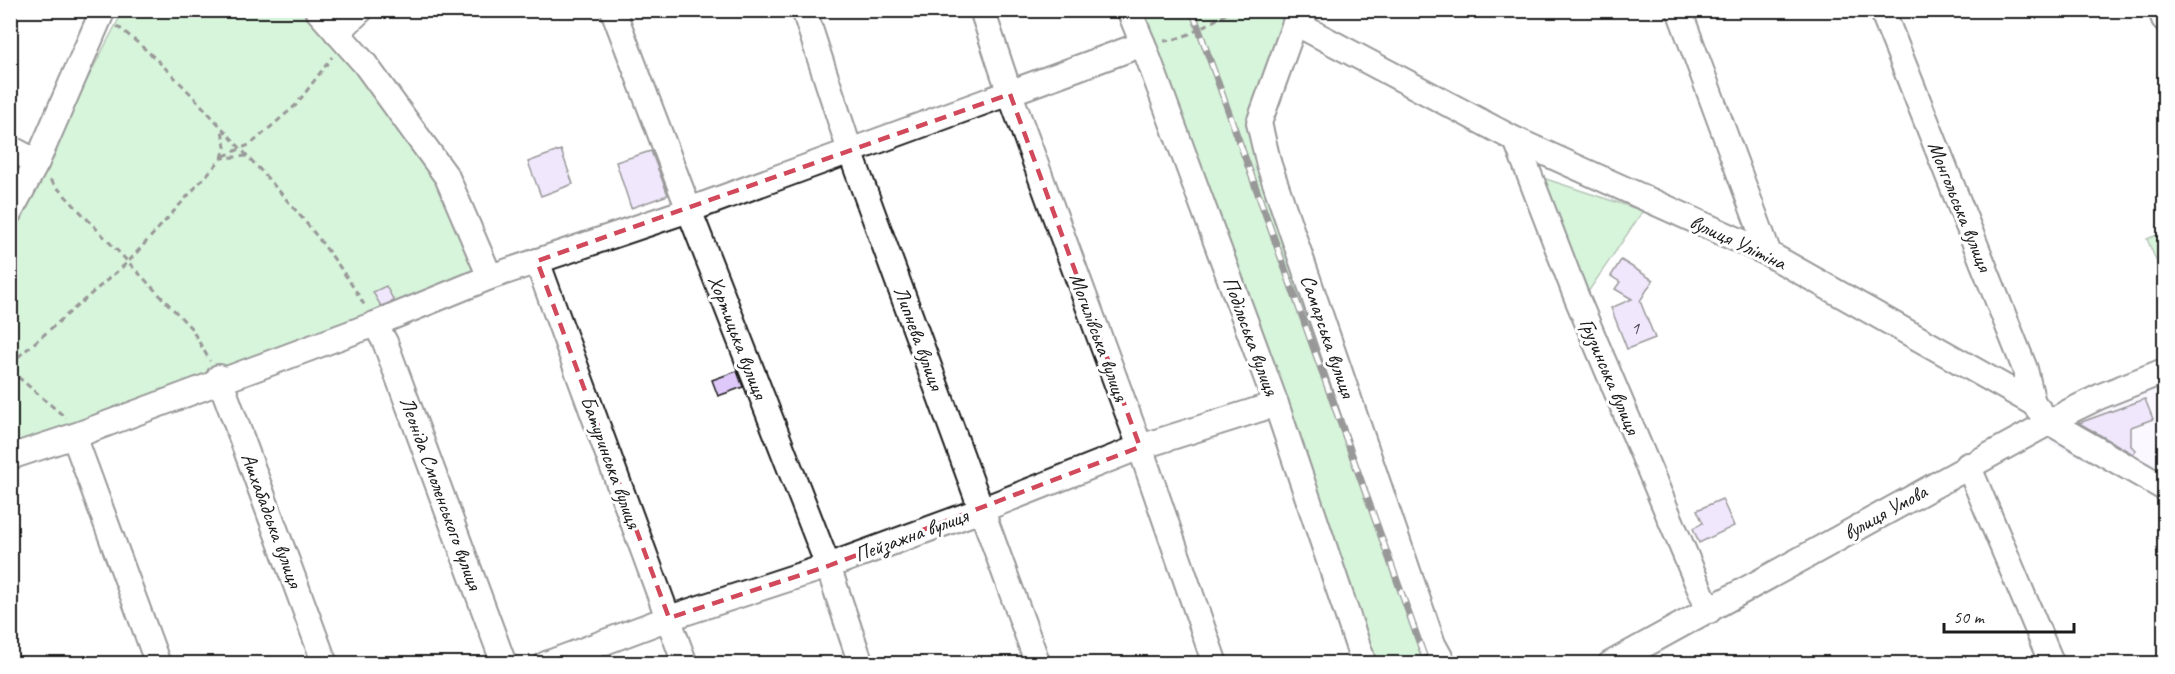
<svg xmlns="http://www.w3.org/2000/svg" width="2175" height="674" font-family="Caveat,sans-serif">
<rect width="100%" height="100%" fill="#fff"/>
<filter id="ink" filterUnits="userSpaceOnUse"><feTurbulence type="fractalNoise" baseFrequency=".0167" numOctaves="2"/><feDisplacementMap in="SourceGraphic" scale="12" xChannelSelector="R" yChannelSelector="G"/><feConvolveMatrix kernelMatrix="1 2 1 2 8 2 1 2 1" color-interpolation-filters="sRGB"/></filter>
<g filter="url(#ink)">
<polygon fill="#f5effe" points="2164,385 2164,499 2036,436"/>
<g fill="#a7e8b0" stroke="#628266" stroke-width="1.5">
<polygon points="123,11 312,11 443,178 483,275 11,446 11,225"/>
<polygon points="1137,11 1281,11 1287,20 1256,102 1442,663 1375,663"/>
<polygon points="1540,177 1643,211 1588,292"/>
<polygon points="2164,232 2164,279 2147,239"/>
</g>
<g fill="#dec9fa" stroke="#1c1c1c" stroke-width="1.5">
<polygon points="561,150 573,184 541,196 528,162"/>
<polygon points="651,151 668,195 631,208 616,162"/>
<polygon points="1621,260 1653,280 1640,301 1655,338 1627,349 1611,308 1632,299 1615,289 1620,282 1611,276"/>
<polygon points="386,286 394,301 381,306 373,292"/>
<polygon points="737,371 743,387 718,396 712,380"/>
<polygon points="2145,399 2153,419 2131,427 2131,446 2136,450 2133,454 2079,423"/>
<polygon points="1722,499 1734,526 1699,543 1693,528 1703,523 1697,510"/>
</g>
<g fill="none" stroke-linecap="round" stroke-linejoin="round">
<defs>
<g id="minor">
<polyline points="317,10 365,64 447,177 490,277"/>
<polyline points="613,10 689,210 828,566 861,664"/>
<polyline points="804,10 850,151 1038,664"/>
<polyline points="982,10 1010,94 1140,447 1215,664"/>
<polyline points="1129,10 1143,44 1276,404 1364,664"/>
<polyline points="1307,10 1295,23 1259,123 1269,165 1433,644 1444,664"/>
<polyline points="1679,10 1769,254"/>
<polyline points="1882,10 2025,369 2033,403"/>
<polyline points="2161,10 2164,19"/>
<polyline points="1295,23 1516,140 1769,254 2033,403 2049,422 2164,488"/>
<polyline points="337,33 361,10"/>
<polyline points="1516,140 1576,296 1709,611"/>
<polyline points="10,148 37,162"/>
<polyline points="10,212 37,162 103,10"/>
<polyline points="537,261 685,664"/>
<polyline points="375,324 385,342 504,664"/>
<polyline points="219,377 325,664"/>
<polyline points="74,436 158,664"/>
<polyline points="10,457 74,436 375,324 490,277 689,210 1143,44"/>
<polyline points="1968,465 2052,664"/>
<polyline points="546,664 669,618 828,566 981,510 1140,447 1276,404"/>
<polyline points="1610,664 2070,411 2101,396 2164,371"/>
</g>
</defs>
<use href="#minor" stroke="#1c1c1c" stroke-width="28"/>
<g stroke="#1c1c1c" stroke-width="3" stroke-dasharray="6 4.5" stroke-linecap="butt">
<path d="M117,26C163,61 202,106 241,149C286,198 332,249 366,308"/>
<path d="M1164,41C1189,39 1212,20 1234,10"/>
<polyline points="224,156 251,144 296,105 332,57"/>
<polyline points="222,158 225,147 222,130"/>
<polyline points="50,180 191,328 210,361"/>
<polyline points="2158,263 2164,262"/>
<polyline points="10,364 128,262 222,158 248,156"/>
<polyline points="10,370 66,418"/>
</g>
<use href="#minor" stroke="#fff" stroke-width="24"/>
<defs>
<polyline id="rail" points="1192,10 1427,664"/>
</defs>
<use href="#rail" stroke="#1c1c1c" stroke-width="7"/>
<use href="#rail" stroke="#fff" stroke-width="4.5" stroke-dasharray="14" stroke-linecap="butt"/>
</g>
</g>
<path d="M0 0H2175V674H0ZM1010,94L1140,447L828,566L669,618L537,261Z" fill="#fff" fill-opacity=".55" fill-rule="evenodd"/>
<path fill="none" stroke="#d1495b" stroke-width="4.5" stroke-dasharray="12 8" stroke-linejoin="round" d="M1010,94L1140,447L828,566L669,618L537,261Z"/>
<g text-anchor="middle" stroke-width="6" stroke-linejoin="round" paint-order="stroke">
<g font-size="18" fill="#4c4754">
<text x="1635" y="334">1</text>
</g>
<g font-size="21" fill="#1c1c1c" stroke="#fff">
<text transform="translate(1960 206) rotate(68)" y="7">Монгольська вулиця</text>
<text transform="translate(1738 242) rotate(25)" y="7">вулиця Улітіна</text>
<text transform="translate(1251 336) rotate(70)" y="7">Подільська вулиця</text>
<text transform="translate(1328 336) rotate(71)" y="7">Самарська вулиця</text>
<text transform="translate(738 337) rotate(69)" y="7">Хортицька вулиця</text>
<text transform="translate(1099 337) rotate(70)" y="7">Могилівська вулиця</text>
<text transform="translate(919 338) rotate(70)" y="7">Липнева вулиця</text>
<text transform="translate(1610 376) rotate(67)" y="7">Грузинська вулиця</text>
<text transform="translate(611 462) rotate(70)" y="7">Батуринська вулиця</text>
<text transform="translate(441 493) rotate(70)" y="7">Леоніда Смоленського вулиця</text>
<text transform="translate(1885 512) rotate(-29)" y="7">вулиця Умова</text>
<text transform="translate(272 520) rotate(70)" y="7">Ашхабадська вулиця</text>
<text transform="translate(911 535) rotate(-20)" y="7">Пейзажна вулиця</text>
</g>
</g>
<rect width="2175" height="674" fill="none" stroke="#fff" stroke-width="36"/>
<rect x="18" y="18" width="2139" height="638" fill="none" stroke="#1c1c1c" stroke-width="2" filter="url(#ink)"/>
<path d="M1944 623v9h130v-9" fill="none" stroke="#1c1c1c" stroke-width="3"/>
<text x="1953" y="623" font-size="18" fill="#1c1c1c" stroke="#ffffff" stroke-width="4.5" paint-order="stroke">50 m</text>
</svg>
